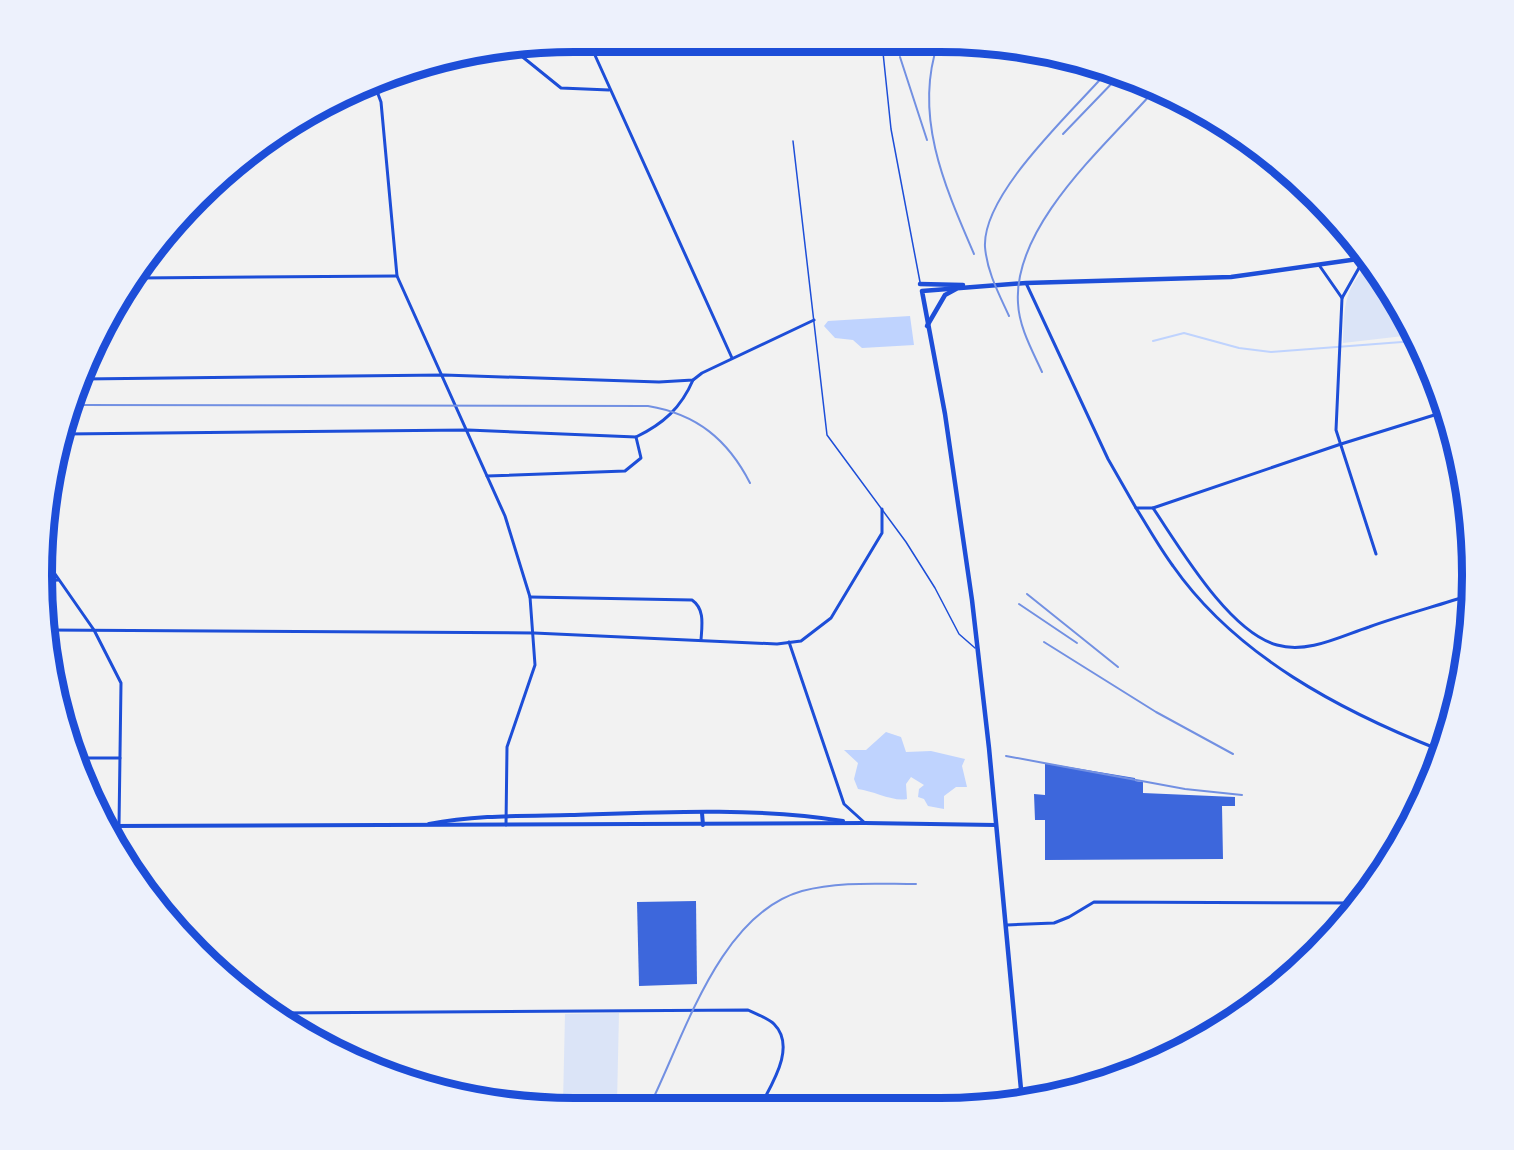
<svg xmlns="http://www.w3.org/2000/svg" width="1514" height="1150" font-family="'Golos Text',sans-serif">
<rect width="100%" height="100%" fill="#f2f2f2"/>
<g fill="#dbe4f7">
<path d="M1368,265L1382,279L1412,335L1343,343C1344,310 1343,290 1368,265Z"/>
<polygon points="619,1013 617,1103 563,1103 565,1014"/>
</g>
<g fill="#bfd3fe">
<polygon points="910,316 914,345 862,348 853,340 835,338 824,326 828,321"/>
<path d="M886,732L901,737L906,752L931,751L965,759L962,766L967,787H956L944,796V809L928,806L924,799L918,797L919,789L924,785L911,777L906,784L907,799C893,802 874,791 858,789L854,779L858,763L844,750H866Z"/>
</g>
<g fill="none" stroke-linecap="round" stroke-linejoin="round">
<polyline stroke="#bfd3fe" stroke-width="2" points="1153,341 1184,333 1239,348 1271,352 1415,341"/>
</g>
<g fill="#3d67dc">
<polygon points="1045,763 1135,778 1135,781 1143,782 1143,793 1235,797 1235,806 1222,806 1223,859 1045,860 1045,820 1035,820 1034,794 1045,795"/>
<polygon points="696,901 697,984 639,986 637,902"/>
</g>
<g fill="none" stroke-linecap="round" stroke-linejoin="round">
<g stroke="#1d4ed8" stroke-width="1.5">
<polyline points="882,43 891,129 920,282"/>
<polyline points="793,141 827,435 906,542 935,588 959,634 975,648"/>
</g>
<g stroke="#1d4ed8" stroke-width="3">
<polyline points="589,42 732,358"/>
<polyline points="514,50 561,88 609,90"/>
<polyline points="375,86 381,102 397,276 505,516 530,597 535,665 507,747 506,825"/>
<polyline points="1364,259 1342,298 1336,430 1376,554"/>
<polyline points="1319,265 1342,298"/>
<polyline points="138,278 397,276"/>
<path d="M1026,283L1108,459L1136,508H1153C1180,548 1229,632 1277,645C1308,654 1341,636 1369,627C1402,615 1437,606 1470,595"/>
<polyline points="83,379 444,375 659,382 693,380 702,373 814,320"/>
<path d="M65,434L468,430L636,437C663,424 681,408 693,380"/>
<polyline points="487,476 625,471 641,458 636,437"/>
<path d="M1136,508C1148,527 1159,547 1173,566C1236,656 1341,711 1440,750"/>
<polyline points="1153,508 1341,444 1444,412"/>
<polyline points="46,561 94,630 121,683 119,826"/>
<polyline points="45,581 58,580"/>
<path d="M530,597L692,600C705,609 702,625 701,640"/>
<polyline points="47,630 534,633 777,644 801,641 831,618 882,533 882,509"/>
<polyline points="789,642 844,804 865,823"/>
<polyline points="76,758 120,758"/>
<polyline points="1007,925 1054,923 1069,917 1094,902 1356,903"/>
<path d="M277,1013L748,1010C756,1014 768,1018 774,1024C796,1046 773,1082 762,1103"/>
</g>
<g stroke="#1d4ed8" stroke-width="4">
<polyline points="702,813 703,825"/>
<path d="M429,824C475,815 523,816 570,815C660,812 754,807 843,821"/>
<polyline points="110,826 865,823 996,825"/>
</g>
<g stroke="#1d4ed8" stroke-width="4.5">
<polyline points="920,284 963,285"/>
<polyline points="927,326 945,295 956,289"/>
<polyline points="1022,1100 989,748 972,600 945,414 922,291 1026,283 1231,277 1365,258"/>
</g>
<g stroke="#7290e2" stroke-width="2">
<path d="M938,43C913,116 945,187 974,254"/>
<polyline points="900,57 927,140"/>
<polyline points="1063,134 1117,78"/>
<path d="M1009,316C999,294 987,272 985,247C982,194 1071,113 1106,73"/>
<path d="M1042,372C1032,350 1019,327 1018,303C1013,226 1104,147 1151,94"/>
<path d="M75,405L648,406C697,414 728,440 750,483"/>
<polyline points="1027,594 1118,667"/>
<polyline points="1019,604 1077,643"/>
<polyline points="1044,642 1156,712 1233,754"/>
<polyline points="1006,756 1185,789 1242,795"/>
<path d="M651,1103C685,1034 720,914 802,891C839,881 878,884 916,884"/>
</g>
</g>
<path d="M0 0H1514V1150H0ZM574 52H940A522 522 0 0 1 1462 574V576A522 522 0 0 1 940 1098H574A522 522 0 0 1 52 576V574A522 522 0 0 1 574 52Z" fill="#edf1fc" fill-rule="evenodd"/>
<path fill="none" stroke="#1d4ed8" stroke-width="8" d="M574 52H940A522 522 0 0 1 1462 574V576A522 522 0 0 1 940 1098H574A522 522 0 0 1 52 576V574A522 522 0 0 1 574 52Z"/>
</svg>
